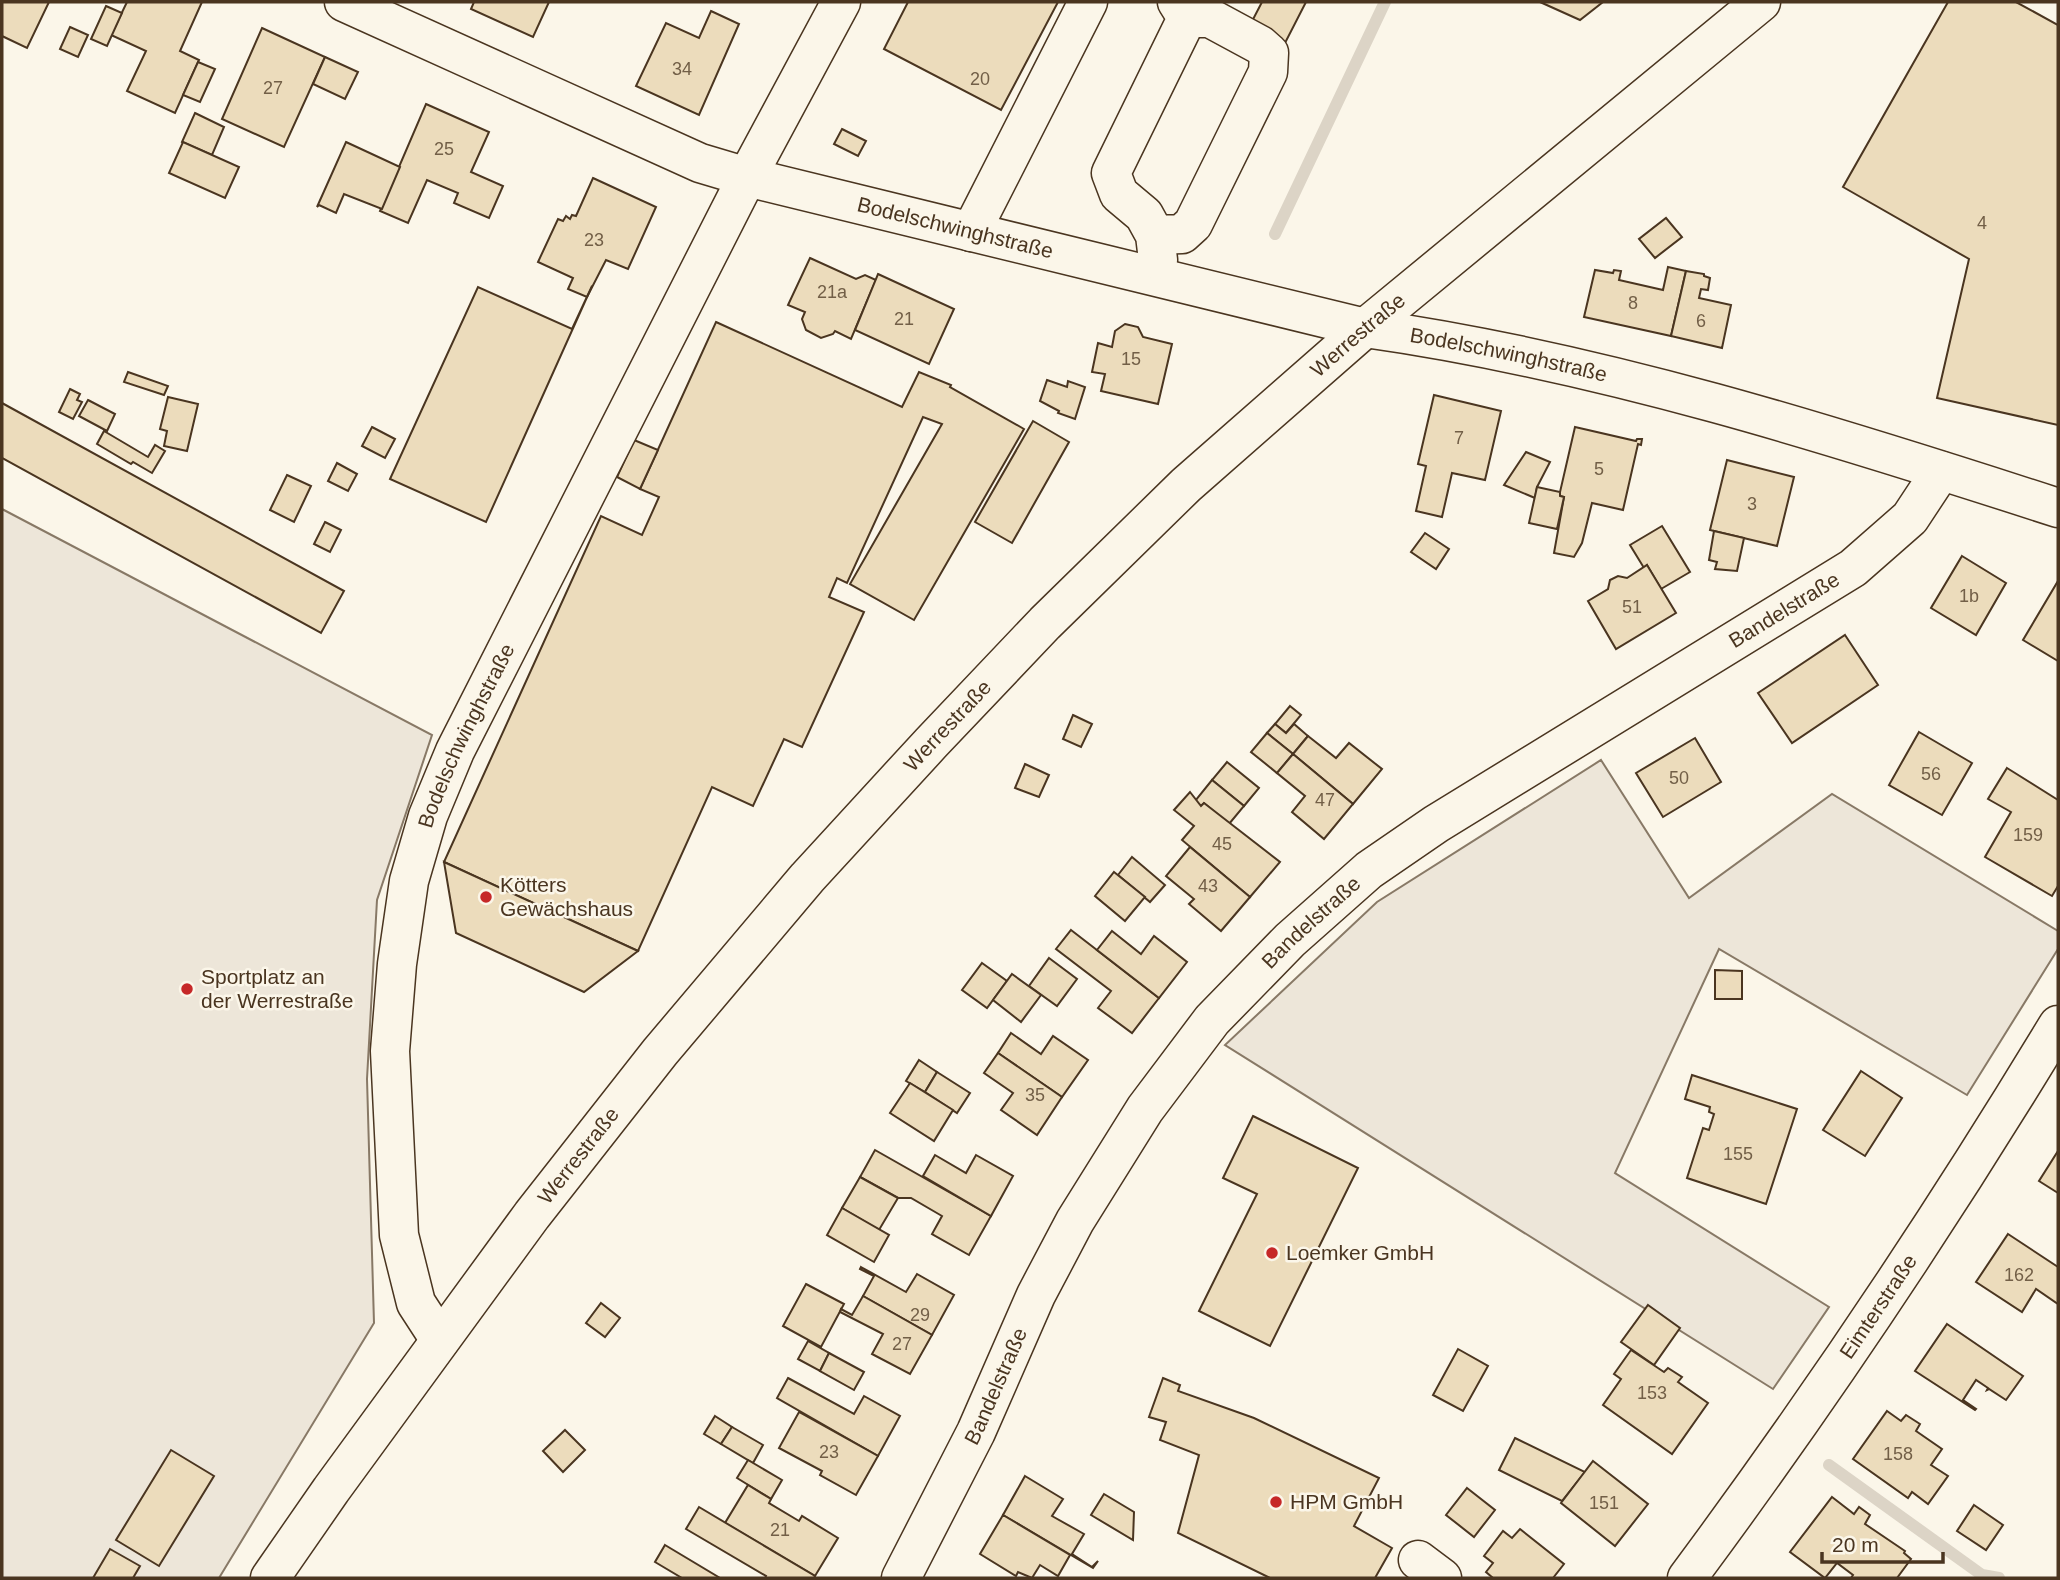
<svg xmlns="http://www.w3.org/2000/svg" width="2060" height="1580" font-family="Helvetica,sans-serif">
<rect width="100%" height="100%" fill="#fbf6e9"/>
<g fill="#ede6d9" stroke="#887966" stroke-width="2">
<polygon points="2,509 432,735 377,900 367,1079 374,1323 219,1578 2,1578"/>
<polygon points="1601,760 1689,898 1832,794 2058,931 2058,949 1967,1095 1719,949 1615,1173 1829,1307 1773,1389 1225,1045 1377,902"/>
</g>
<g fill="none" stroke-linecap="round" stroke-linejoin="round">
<g stroke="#dcd4c6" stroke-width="12">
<polyline points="1275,234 1385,2"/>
<polyline points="1829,1465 1982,1575 1999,1578"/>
</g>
</g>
<g fill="#ecdcbc" stroke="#4a3520" stroke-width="2">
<polygon points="2,2 49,2 27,48 2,36"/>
<polygon points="127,2 202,2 180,51 199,60 175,113 127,91 146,51 111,35"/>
<polygon points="474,2 549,2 533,37 471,9"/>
<polygon points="908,2 1058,2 1001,110 884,49"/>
<polygon points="1262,2 1306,2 1284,45 1249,27"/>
<polygon points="1540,2 1603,2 1580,20"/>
<polygon points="1948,2 2016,2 2058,25 2058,425 1937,398 1969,259 1843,187"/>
<polygon points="106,6 122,13 107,46 91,39"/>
<polygon points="711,11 739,24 699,115 636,86 666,23 699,38"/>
<polygon points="70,27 88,35 78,57 60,49"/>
<polygon points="262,28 325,57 284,147 222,119"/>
<polygon points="325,57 358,72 345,99 313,84"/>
<polygon points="198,62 215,69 200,102 183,95"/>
<polygon points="426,104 489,132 471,172 503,186 489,218 454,203 458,193 427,180 408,223 380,211"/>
<polygon points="195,113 224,127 212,155 182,142"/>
<polygon points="842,129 866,141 858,156 834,144"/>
<polygon points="183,142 239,167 225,198 169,173"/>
<polygon points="346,142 400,167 382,209 344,194 336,213 319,205 317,207"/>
<polygon points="593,178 656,207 628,269 606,260 587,297 568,289 573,278 538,262 558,219 563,221 566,216 570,219 572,215 576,216"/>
<polygon points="1666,218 1682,237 1655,258 1639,239"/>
<polygon points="810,258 856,279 865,275 876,280 851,339 835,331 833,334 821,338 806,330 802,319 805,312 788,305"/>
<polygon points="1668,267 1686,271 1671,336 1584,317 1595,270 1613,273 1614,270 1621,271 1619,280 1663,290"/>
<polygon points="1686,271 1704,274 1704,276 1710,278 1708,290 1701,289 1699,298 1731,305 1722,348 1671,336"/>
<polygon points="878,274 954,309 929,364 855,330"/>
<polygon points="592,286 486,522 390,479 478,287 572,329"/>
<polygon points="716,322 902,407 919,372 951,385 950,387 1024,429 914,620 850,584 942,424 923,417 847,583 837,578 829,597 864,612 802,747 784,739 753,806 712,787 638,951 444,862 601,516 642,535 659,497 640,489"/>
<polygon points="1125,324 1138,327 1143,337 1172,344 1158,404 1101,391 1105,374 1092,372 1098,343 1112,347 1115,331"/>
<polygon points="128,372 168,386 164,395 124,382"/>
<polygon points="1047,380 1067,387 1068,381 1085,387 1075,419 1058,413 1059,411 1040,401"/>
<polygon points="70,389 80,394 77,400 82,402 73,419 59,412"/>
<polygon points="1434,395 1501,411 1485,480 1452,473 1442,517 1416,511 1426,466 1418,464"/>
<polygon points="168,397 198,404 187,451 164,446 167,431 160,429"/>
<polygon points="88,400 115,414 107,431 79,416"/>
<polygon points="2,403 344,591 321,633 2,458"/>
<polygon points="1033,421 1069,442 1012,543 975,522"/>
<polygon points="372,427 395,439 385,458 362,446"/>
<polygon points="1575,427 1636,441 1637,439 1642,439 1641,445 1638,444 1623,510 1592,503 1582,543 1574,557 1554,553 1564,497 1560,496 1560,492"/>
<polygon points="104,431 148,457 155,445 165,451 152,473 133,462 131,464 97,444"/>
<polygon points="634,440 658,450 640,489 617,477"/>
<polygon points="1526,452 1550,462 1537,487 1535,498 1504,485"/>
<polygon points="1727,460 1794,477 1777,546 1710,530"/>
<polygon points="337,463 357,474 348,491 328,481"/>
<polygon points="287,475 311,486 294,522 270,510"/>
<polygon points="1537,487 1560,492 1560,496 1564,497 1557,529 1529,523"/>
<polygon points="325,522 341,530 330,552 314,544"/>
<polygon points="1662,526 1690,572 1661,589 1647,565 1644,568 1630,545"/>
<polygon points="1714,531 1744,538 1737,571 1715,569 1717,562 1709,560"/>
<polygon points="1425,533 1449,549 1436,569 1411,552"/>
<polygon points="1962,556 2006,583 1976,635 1931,608"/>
<polygon points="1647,565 1676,613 1616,649 1588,601 1608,589 1610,580 1618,576 1627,578"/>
<polygon points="2058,581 2058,661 2023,640"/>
<polygon points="1845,635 1878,685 1792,743 1758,693"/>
<polygon points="1290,706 1301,715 1286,733 1275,724"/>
<polygon points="1073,715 1092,724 1081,747 1063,739"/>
<polygon points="1275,724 1286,733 1294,724 1308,736 1293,754 1267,733"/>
<polygon points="1919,732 1972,763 1942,815 1889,785"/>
<polygon points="1267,733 1293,754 1277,773 1251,752"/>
<polygon points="1308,736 1336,758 1349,743 1382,769 1353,804 1293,754"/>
<polygon points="1695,738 1721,782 1663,817 1636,773"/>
<polygon points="1293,754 1353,804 1324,839 1292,812 1305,796 1277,773"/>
<polygon points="1227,762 1259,788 1244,806 1212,780"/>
<polygon points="1025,764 1049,775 1039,797 1015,788"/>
<polygon points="2007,768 2058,800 2058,886 2052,896 1985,857 2011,812 1988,799"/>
<polygon points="1212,780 1244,806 1229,824 1204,803 1201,806 1195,801"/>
<polygon points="1190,792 1201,806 1204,803 1280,862 1250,897 1182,840 1194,826 1174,810"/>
<polygon points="1190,847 1250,897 1221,931 1189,904 1194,899 1166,876"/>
<polygon points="1132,857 1165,885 1150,902 1118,875"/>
<polygon points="444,862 638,951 584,992 456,933"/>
<polygon points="1114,872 1145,897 1125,921 1095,896"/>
<polygon points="1071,930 1159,998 1132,1033 1098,1008 1111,991 1056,949"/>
<polygon points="1112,931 1141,954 1154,936 1187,962 1159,998 1097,950"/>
<polygon points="1049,958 1077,979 1057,1006 1029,986"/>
<polygon points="982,963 1007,981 987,1008 962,990"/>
<polygon points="1715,970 1742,971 1742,999 1715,999"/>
<polygon points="1012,974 1041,995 1021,1022 993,1000"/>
<polygon points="1011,1033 1041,1054 1053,1036 1088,1060 1062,1097 998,1053"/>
<polygon points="998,1053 1062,1097 1037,1135 1001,1110 1013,1093 984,1073"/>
<polygon points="919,1060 937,1072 925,1092 906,1081"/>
<polygon points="1861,1071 1902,1098 1865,1156 1823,1130"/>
<polygon points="937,1072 970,1093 957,1113 925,1092"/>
<polygon points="1692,1075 1797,1109 1766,1204 1687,1178 1703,1128 1709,1130 1714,1114 1709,1112 1710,1107 1685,1099"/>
<polygon points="910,1083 953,1110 934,1141 890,1113"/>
<polygon points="1253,1116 1358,1168 1270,1346 1199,1311 1257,1194 1223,1178"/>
<polygon points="875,1150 991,1216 969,1255 932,1234 942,1216 911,1198 898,1198 860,1177"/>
<polygon points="2058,1151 2058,1193 2039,1181"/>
<polygon points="935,1155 966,1173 976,1155 1013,1176 991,1216 923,1176"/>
<polygon points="860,1177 898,1198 879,1230 842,1208"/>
<polygon points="842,1208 889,1235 874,1262 827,1235"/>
<polygon points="2008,1234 2058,1267 2058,1304 2036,1289 2022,1312 1976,1282"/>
<polygon points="861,1267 906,1292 917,1274 954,1295 932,1335 863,1296 874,1276 860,1269"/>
<polygon points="806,1284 844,1304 821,1347 783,1326"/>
<polygon points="863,1296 932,1335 910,1374 872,1354 883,1334 840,1312 841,1309 852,1315"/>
<polygon points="601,1303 620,1318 605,1337 586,1323"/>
<polygon points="1648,1305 1680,1328 1654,1365 1621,1342"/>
<polygon points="1947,1324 2023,1376 2006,1400 1989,1389 1987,1390 1988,1388 1976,1380 1963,1400 1976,1409 1975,1410 1915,1371"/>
<polygon points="808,1341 829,1353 820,1371 798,1359"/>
<polygon points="1458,1349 1488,1366 1463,1411 1433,1395"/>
<polygon points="1631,1350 1664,1372 1668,1368 1682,1377 1678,1382 1708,1403 1672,1454 1603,1405 1621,1379 1614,1374"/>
<polygon points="829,1353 864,1372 854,1390 820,1371"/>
<polygon points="788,1378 854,1414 864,1396 900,1416 878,1456 777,1398"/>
<polygon points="1163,1378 1180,1385 1178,1391 1254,1418 1379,1478 1354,1526 1392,1548 1375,1578 1270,1578 1178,1533 1199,1455 1160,1440 1166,1422 1149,1417"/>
<polygon points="1887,1411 1901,1421 1906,1415 1920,1424 1916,1431 1942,1449 1931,1465 1948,1476 1928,1504 1912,1492 1908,1498 1853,1459"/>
<polygon points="799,1412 878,1456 856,1495 820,1475 822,1471 779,1448"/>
<polygon points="715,1416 732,1427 721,1444 704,1434"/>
<polygon points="732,1427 763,1445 753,1463 721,1444"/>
<polygon points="565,1430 585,1450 563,1472 543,1451"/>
<polygon points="1515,1438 1585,1472 1562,1501 1499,1470"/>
<polygon points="171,1450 214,1476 159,1566 116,1540"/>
<polygon points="748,1460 782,1480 771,1499 737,1478"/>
<polygon points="1593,1461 1648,1504 1615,1546 1561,1503"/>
<polygon points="1025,1476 1063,1499 1052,1516 1084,1534 1072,1554 1092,1567 1098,1561 1093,1568 1003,1515"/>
<polygon points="748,1485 771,1499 769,1503 799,1521 802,1516 838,1538 815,1576 725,1523"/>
<polygon points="1467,1488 1495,1510 1474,1537 1446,1515"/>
<polygon points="1104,1494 1134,1512 1133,1540 1091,1515"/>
<polygon points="1832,1497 1854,1514 1859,1507 1870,1515 1865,1524 1905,1551 1904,1553 1911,1559 1897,1578 1851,1578 1853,1575 1837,1563 1825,1578 1790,1552"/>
<polygon points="1974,1505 2003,1525 1986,1550 1957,1531"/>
<polygon points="699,1507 815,1576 814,1578 765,1578 766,1576 686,1529"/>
<polygon points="1003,1515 1070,1555 1058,1576 1040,1565 1032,1578 1018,1572 1016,1576 980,1554"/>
<polygon points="1520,1529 1564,1564 1553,1578 1493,1578 1486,1572 1493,1563 1484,1556 1503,1531 1512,1538"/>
<polygon points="665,1545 720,1578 682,1578 655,1562"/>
<polygon points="110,1549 140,1566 133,1578 93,1578"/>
</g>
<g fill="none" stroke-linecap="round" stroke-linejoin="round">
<defs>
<g id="minor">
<path id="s1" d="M344,2L700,163L747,177L1365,328C1599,361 1833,435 2058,508"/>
<polyline points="971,232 1088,2"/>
<polyline points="1155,235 1182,234 1193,224 1268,72 1269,53 1260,45 1210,18 1187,18"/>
<polyline points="1158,260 1155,235 1144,215 1119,194 1111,173 1187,18 1177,2"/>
<path id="s2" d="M440,1340L416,1303L399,1235L390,1051L397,964L409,881L428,816L455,751L747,177L841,2"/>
<polyline points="1418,1560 1442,1578"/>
<path id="s3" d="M901,1578L976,1432L1036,1295L1075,1221L1145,1109L1212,1020L1290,940L1369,870L1436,824L1853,568L1910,518L1941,471"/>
<path id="s4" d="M1687,1578C1820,1399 1943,1215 2058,1025"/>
</g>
<g id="major">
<path id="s5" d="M270,1578L331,1490L532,1215L660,1052L807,878L931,743L1045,623L1186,485L1365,328L1761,2"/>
</g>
</defs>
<use href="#minor" stroke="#4a3520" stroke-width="41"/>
<use href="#major" stroke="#4a3520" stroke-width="41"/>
<use href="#minor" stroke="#fbf6e9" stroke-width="38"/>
<use href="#major" stroke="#fbf6e9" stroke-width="38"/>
</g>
<g fill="#c62828" stroke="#fbf6e9" stroke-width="2.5">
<circle cx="486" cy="897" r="7"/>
<circle cx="187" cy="989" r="7"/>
<circle cx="1272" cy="1253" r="7"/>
<circle cx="1276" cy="1502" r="7"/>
</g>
<g text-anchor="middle" stroke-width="5" stroke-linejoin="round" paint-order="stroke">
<g font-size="18" fill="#725f47">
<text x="682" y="75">34</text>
<text x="980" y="85">20</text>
<text x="273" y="94">27</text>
<text x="444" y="155">25</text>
<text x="1982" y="229">4</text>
<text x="594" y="246">23</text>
<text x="832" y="298">21a</text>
<text x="1633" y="309">8</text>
<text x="904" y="325">21</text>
<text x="1701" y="327">6</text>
<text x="1131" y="365">15</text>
<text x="1459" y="444">7</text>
<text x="1599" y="475">5</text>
<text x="1752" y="510">3</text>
<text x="1969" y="602">1b</text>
<text x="1632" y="613">51</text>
<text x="1931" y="780">56</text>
<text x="1679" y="784">50</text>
<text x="1325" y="806">47</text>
<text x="2028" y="841">159</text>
<text x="1222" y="850">45</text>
<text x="1208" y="892">43</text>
<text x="1035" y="1101">35</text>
<text x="1738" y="1160">155</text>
<text x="2019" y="1281">162</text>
<text x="920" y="1321">29</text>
<text x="902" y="1350">27</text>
<text x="1652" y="1399">153</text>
<text x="829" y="1458">23</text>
<text x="1898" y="1460">158</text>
<text x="1604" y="1509">151</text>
<text x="780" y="1536">21</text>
</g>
<g font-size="21" fill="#4a3520" stroke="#fbf6e9">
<text dy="7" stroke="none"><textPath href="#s1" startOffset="654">Bodelschwinghstraße</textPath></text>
<text dy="7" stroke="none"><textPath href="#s5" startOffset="1657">Werrestraße</textPath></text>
<text dy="7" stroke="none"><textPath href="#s1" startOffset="1222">Bodelschwinghstraße</textPath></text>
<text dy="7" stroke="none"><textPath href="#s3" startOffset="1348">Bandelstraße</textPath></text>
<text dy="7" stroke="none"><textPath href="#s5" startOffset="1090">Werrestraße</textPath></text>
<text dy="7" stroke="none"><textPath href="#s2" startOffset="626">Bodelschwinghstraße</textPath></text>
<text dy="7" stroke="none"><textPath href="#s3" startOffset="780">Bandelstraße</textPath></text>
<text dy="7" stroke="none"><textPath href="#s5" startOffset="523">Werrestraße</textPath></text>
<text dy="7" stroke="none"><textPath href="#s4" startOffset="332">Eimterstraße</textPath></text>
<text dy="7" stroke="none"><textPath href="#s3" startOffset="214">Bandelstraße</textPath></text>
</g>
<g font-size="21" fill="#4a3520" stroke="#fbf6e9" text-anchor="start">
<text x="500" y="892">Kötters<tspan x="500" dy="24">Gewächshaus</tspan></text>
<text x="201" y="984">Sportplatz an<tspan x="201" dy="24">der Werrestraße</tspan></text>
<text x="1286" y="1260">Loemker GmbH</text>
<text x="1290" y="1509">HPM GmbH</text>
</g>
</g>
<rect width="2060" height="1580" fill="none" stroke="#4a3520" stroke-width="7"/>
<path d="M1822 1552v10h121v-10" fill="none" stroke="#4a3520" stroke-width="3.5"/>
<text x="1832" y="1552" font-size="21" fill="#4a3520" stroke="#fbf6e9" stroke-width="5" paint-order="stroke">20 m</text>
</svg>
